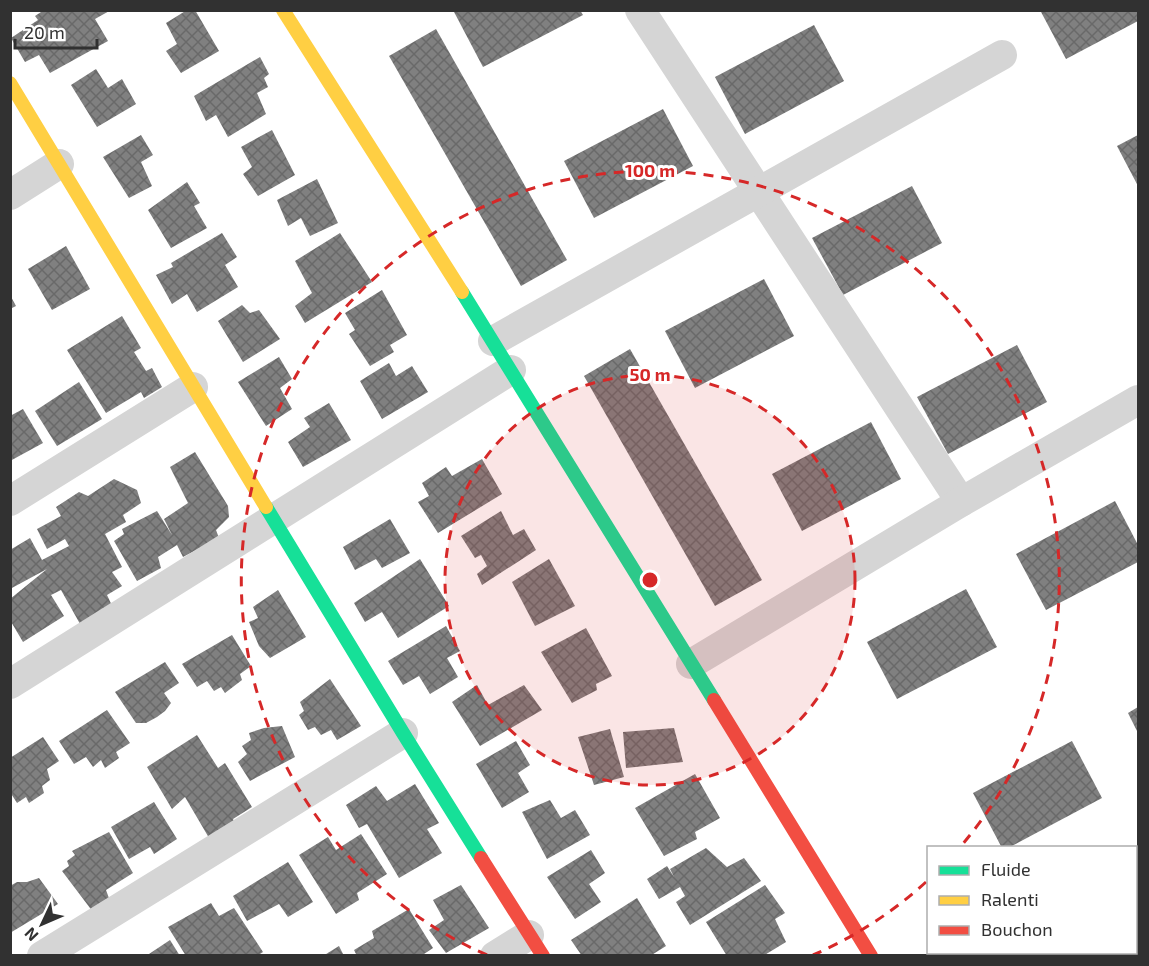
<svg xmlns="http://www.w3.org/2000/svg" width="1149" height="966" font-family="'Exo 2',sans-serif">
<defs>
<pattern id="building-cross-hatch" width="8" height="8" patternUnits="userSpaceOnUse" patternTransform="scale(1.5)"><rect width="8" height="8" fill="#808080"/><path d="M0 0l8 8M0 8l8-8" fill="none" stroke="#696969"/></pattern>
</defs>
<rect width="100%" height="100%" fill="#fff"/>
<g fill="url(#building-cross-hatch)">
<polygon points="44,10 111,10 95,19 108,41 50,73 39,55 25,62 11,38 38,20 35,16"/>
<polygon points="187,10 195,10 219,51 181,73 166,51 177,44 166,23"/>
<polygon points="453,10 580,10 583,15 483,67"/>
<polygon points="1040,10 1138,10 1138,21 1066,59"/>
<polygon points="814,25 844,81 745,134 715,77"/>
<polygon points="436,29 567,260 521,286 389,56"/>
<polygon points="260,57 269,74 264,78 268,87 257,93 266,114 228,137 216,115 206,121 194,96"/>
<polygon points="96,69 108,88 122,79 136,104 97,127 71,85"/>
<polygon points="663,109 693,166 594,218 564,161"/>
<polygon points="272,130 295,175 258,196 243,174 252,167 241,147"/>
<polygon points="141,135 153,155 141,162 152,186 129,198 103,157"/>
<polygon points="1138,135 1138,186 1117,146"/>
<polygon points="317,179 338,223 310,236 301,218 288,226 277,200"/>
<polygon points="187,182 200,203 194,206 207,228 171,248 148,210"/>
<polygon points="912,186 942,243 843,295 812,238"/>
<polygon points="222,233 237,257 225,265 238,287 197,312 187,294 172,304 156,275 173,267 171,263"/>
<polygon points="340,233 372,282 305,323 295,306 312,293 295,261"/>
<polygon points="66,246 90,289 52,310 28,269"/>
<polygon points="764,279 794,336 695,388 665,331"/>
<polygon points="382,290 407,335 390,345 394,352 370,366 349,334 355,330 345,313"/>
<polygon points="10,295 16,306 10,309"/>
<polygon points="242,305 250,313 259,310 280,339 243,362 218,321"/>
<polygon points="122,316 141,348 134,352 146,371 152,368 162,387 144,398 141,392 106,413 67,350"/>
<polygon points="1017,345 1047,402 948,454 917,397"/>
<polygon points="630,349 762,580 715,606 584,376"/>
<polygon points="279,357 292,379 280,388 292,409 266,426 238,382"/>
<polygon points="389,363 396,376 412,366 428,392 382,419 360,381"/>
<polygon points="79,382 102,419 57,446 35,411"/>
<polygon points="329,403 351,440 303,467 288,442 310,427 304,418"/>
<polygon points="23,409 43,443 10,461 10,416"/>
<polygon points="871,422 901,479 802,531 772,474"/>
<polygon points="195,452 228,506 229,517 216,530 219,538 183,557 177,545 158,557 161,568 137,581 114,541 124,534 122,529 157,511 172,535 164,519 188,503 170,467"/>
<polygon points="482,459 502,494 438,533 418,502 429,496 422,483 446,467 452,476"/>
<polygon points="114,479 137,490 141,503 123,515 126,522 105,534 122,567 112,572 122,586 107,595 115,612 84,631 61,590 51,595 64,616 23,642 10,620 10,599 47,569 10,589 10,550 30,538 42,560 69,546 65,539 47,549 37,529 61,516 56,507 79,492 88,496"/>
<polygon points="1115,501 1138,545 1138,562 1046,610 1016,554"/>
<polygon points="501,511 513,535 524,529 536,550 482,585 477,574 487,566 481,555 475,558 461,536"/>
<polygon points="390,519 410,553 382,568 376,559 355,570 343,547"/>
<polygon points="420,559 449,606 398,638 382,612 365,622 354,603"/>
<polygon points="549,559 575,606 535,626 512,582"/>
<polygon points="966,589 997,647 897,699 867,642"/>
<polygon points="278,590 306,637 270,658 259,646 249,622 258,618 253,607"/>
<polygon points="446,626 460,651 447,658 458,677 430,694 419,676 403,685 388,661"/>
<polygon points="586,628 612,676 596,684 597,690 572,703 541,652"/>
<polygon points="232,635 251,666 240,674 242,680 225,693 221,687 214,691 207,681 197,687 182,664"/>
<polygon points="165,662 179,683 164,693 171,703 165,711 157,717 146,723 136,723 115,692"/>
<polygon points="330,679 361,726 337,740 331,730 321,735 315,727 308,730 299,715 304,711 300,702"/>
<polygon points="477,685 488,705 524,685 542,710 480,746 452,702"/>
<polygon points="1138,707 1138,733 1128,713"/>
<polygon points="107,710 130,743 116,752 119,758 105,768 101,760 93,767 86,757 74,764 59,741"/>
<polygon points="282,726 295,757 250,781 238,762 247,754 242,746 251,740 249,733 264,728"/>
<polygon points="674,728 683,762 626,768 623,732"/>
<polygon points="610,729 624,777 594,785 578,737"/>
<polygon points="197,735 218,768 225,763 252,807 233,819 237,828 212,843 185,797 172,809 147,767"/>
<polygon points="43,737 59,761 47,769 50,780 42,786 44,793 29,803 26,797 17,803 10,792 10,758"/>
<polygon points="516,741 530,765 518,773 529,792 502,808 476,764"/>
<polygon points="1072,741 1102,798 1008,848 1002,848 973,793"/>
<polygon points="695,774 720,818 695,832 697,839 664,856 635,808"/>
<polygon points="415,784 439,823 427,829 442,853 399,878 367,824 359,828 346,805 376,786 387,801"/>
<polygon points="550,800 561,818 575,810 590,835 547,859 522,812"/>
<polygon points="154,802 177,839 154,854 150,847 129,859 111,827"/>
<polygon points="109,832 133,873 106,890 110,901 93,912 62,871 69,866 67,861 75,855 72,851"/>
<polygon points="361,834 387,874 357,893 359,900 336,914 299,855 328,837 336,850"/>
<polygon points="706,848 727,867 744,858 761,881 690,925 676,902 685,896 680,887 659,899 647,879 667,866 674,877 670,869"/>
<polygon points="591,850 605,873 589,884 601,902 575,919 547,877"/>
<polygon points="288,862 313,902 288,917 279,904 247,921 233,896"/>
<polygon points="39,878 58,904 10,933 10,886 17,882 27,882"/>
<polygon points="461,885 489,928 446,953 429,930 444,920 433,900"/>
<polygon points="765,885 785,913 775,919 786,942 763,956 727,956 706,922"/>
<polygon points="637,898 666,946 650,956 582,956 571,940"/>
<polygon points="211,903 219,916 234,908 263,952 257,956 186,956 168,927"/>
<polygon points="409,909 433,948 421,956 357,956 354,950 374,938 372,931"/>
<polygon points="1138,922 1138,956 1075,956 1080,952 1136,952 1136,924"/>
<polygon points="170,940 180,956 146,956"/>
<polygon points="339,946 344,956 323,956"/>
</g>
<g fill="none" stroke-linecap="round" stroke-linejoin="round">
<g stroke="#d5d5d5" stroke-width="30">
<polyline points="640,10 961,502"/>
<polyline points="10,195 59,164"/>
<polyline points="493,341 1002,55"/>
<polyline points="10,501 193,387"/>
<polyline points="691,664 961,502 1138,400"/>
<polyline points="10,684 511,370"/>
<polyline points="42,956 403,733"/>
<polyline points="495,956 529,935"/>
</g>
<g stroke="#16e098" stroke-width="14">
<polyline points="462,292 714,700"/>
<polyline points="266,507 403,733 481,858"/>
</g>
<g stroke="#ffcf43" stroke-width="14">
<polyline points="283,10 462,292"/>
<polyline points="10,83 266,507"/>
</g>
<g stroke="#f24e42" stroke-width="14">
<polyline points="714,700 871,956"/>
<polyline points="481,858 543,956"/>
</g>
</g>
<circle cx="650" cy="580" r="205" fill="#d62828" fill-opacity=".12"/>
<g fill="none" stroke="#d62828" stroke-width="3" stroke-dasharray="10 8">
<circle cx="650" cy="580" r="205"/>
<path d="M926 882A409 409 0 0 1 813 955M487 955A409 409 0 1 1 961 846"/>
</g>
<circle cx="650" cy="580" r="9" fill="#d62828" stroke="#fff" stroke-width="3"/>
<g font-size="18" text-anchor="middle" font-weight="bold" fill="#d62828" stroke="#fff" stroke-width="6" stroke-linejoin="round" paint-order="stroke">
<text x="650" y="177">100 m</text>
<text x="650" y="381">50 m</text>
</g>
<rect width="1149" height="966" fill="none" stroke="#313131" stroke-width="24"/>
<rect x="927" y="846" width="210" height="108" fill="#ffffff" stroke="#adadad" stroke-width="1.5"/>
<rect x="939" y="866" width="30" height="9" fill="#16e098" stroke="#adadad" stroke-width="1.5"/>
<text x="981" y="876" font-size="18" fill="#313131">Fluide</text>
<rect x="939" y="896" width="30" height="9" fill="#ffcf43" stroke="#adadad" stroke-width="1.5"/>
<text x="981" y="906" font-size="18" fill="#313131">Ralenti</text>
<rect x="939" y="926" width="30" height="9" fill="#f24e42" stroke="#adadad" stroke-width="1.5"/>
<text x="981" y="936" font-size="18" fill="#313131">Bouchon</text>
<g transform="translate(42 924) rotate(226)" stroke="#ffffff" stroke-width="4.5" paint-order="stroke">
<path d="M0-4.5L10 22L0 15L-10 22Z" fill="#313131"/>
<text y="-9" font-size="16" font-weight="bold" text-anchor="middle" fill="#313131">N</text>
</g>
<path d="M15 39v9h82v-9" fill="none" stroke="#313131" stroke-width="3"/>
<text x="24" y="39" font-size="18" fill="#313131" stroke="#ffffff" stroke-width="4.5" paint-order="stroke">20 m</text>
</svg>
